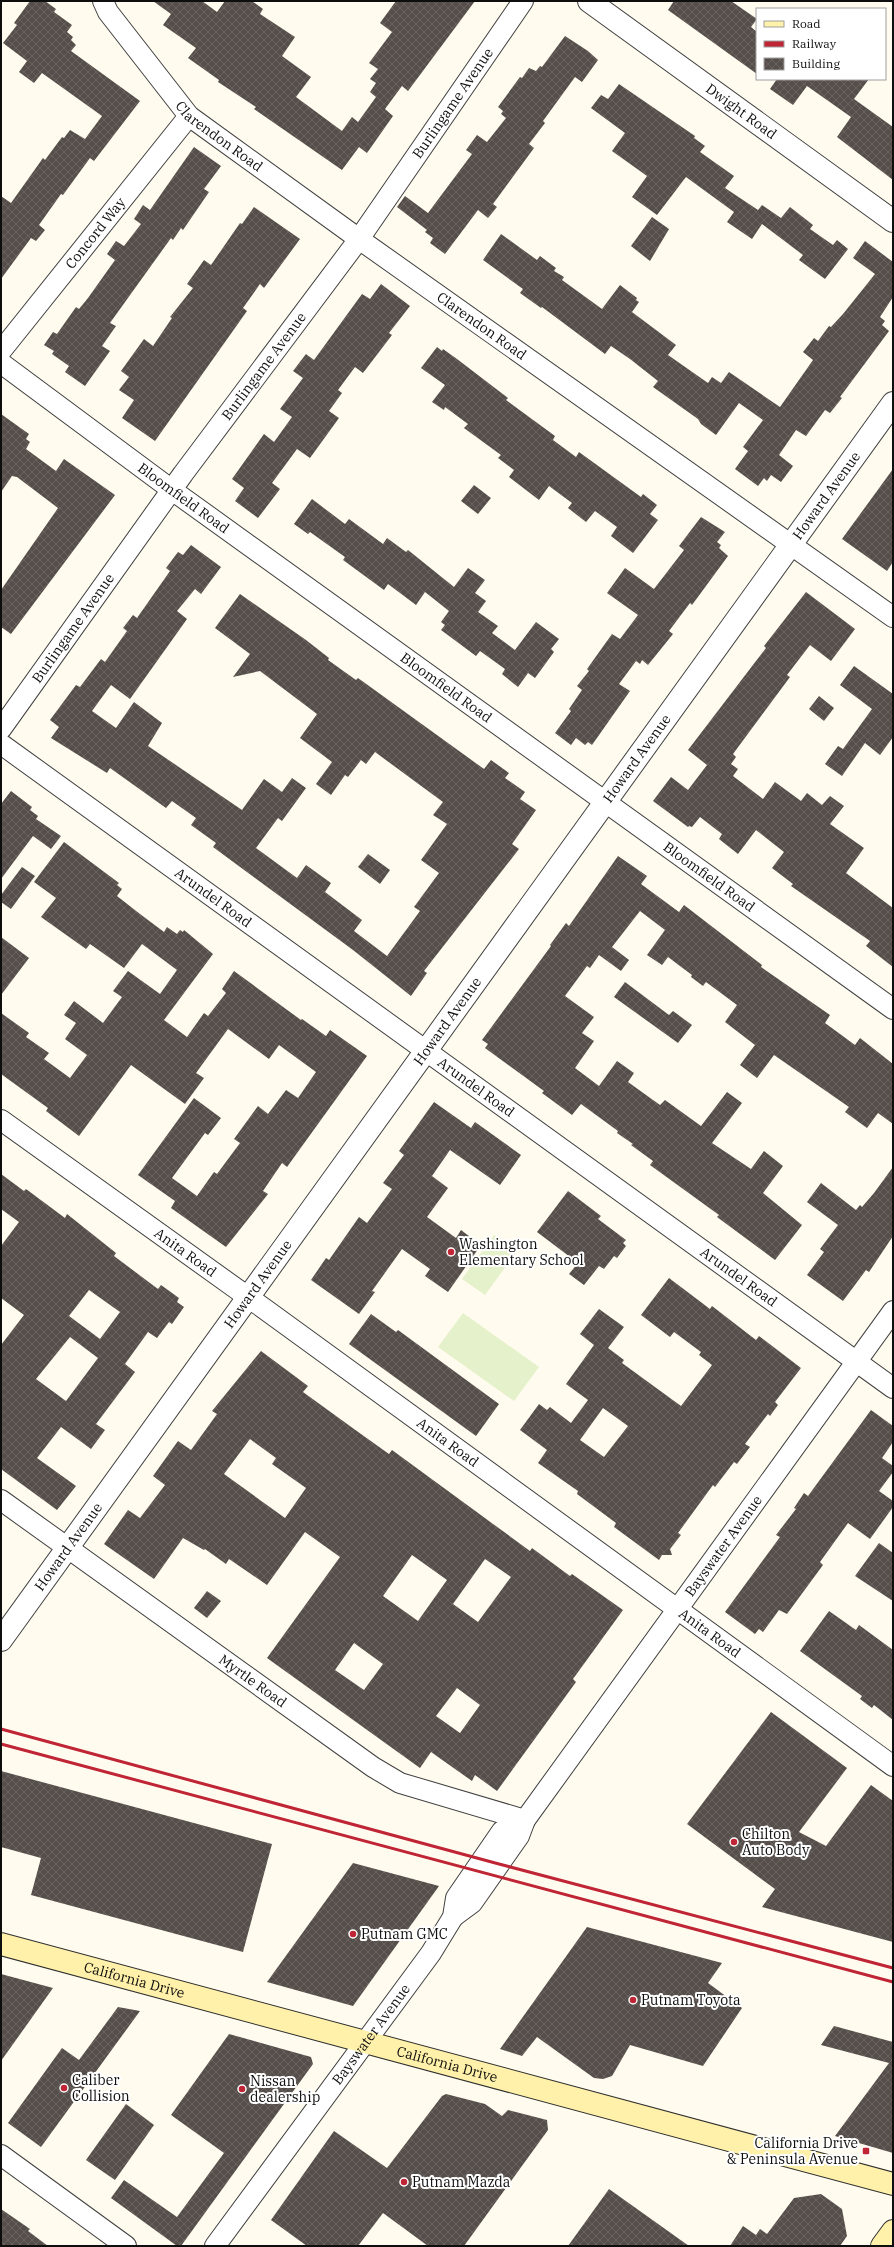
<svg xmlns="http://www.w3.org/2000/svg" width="894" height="2247" font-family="'IBM Plex Serif',serif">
<defs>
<pattern id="building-cross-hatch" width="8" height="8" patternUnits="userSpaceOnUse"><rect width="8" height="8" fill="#564e4a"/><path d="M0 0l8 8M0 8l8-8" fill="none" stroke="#696360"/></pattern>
</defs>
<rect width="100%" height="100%" fill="#fffbee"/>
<g fill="#e5f1ca">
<polygon points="494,1235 517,1251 485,1295 462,1279"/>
<polygon points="463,1313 539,1367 514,1401 438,1347"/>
</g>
<g fill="url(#building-cross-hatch)" fill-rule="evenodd">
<polygon points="30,1 45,1 56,9 54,12 72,25 67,32 73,37 71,40 76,45 71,51 140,101 94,161 90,158 63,195 61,194 39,225 45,230 36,241 31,238 1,279 1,196 11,203 43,158 45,160 62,137 64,138 70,130 85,139 102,116 42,73 34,83 19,72 27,61 3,43 17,25 14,23"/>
<polygon points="153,1 202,1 217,12 225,1 252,1 263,9 260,14 295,37 282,56 311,77 296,97 342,131 352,117 358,122 376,97 370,92 376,83 370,79 378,69 369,63 392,32 380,23 396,1 475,1 408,91 402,86 385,109 393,116 367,153 359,147 342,170 254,109 256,107 218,82 219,80 188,58 196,48 163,25 171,14"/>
<polygon points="674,1 731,1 757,19 751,27 757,32 757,74 668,10"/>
<polygon points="565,36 588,51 598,60 582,82 575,77 543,121 545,123 529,144 534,148 493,204 497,207 488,218 478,210 445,254 430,243 433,238 425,232 427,230 397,207 405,196 428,213 472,154 466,150 477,135 487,142 506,118 501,114 503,111 498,107 520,77 522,78 529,68 536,71 540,66 542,67"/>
<polygon points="777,79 869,79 854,99 893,127 893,180 837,137 851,117 807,86 793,105 770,89"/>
<polygon points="619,84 695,136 694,138 705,146 700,152 734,176 725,188 758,210 762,205 781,218 790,207 813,225 810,229 833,245 837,240 848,249 825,279 799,260 803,255 762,224 752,239 727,222 734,212 686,177 657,215 632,197 647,176 612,151 625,133 591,108 601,95 608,99"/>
<polygon points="194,147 221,166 204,189 209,192 183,230 181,228 173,240 171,238 110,323 116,326 102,346 110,351 85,386 65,372 69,366 52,354 54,351 44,345 53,332 57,334 76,307 79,309 88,298 115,260 107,254 116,241 124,246 141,224 134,219 143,205 150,210"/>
<polygon points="254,207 300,239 264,288 260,284 243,308 247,311 155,441 122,418 134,400 119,390 129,377 121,371 144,339 153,346 172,318 170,317 193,288 187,284 204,260 211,265 240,223 242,224"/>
<polygon points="652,217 669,229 650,261 631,246"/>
<polygon points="501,234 537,260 540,256 556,268 554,271 564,277 562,280 602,309 620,285 637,298 636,300 639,302 632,312 676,345 668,355 708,383 712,377 721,383 729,372 780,407 813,360 803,352 814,338 818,341 829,326 831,327 843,314 875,274 853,258 865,241 893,262 893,297 880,317 885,321 882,325 889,331 840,397 842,398 830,413 825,410 806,436 796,430 779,455 793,466 781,482 771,475 767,481 764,478 758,486 735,469 748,451 743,447 763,420 739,403 716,435 701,424 698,419 653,387 658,381 630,359 611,346 605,354 542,307 541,308 520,293 523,289 483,260"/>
<polygon points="381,284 410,306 389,333 392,335 363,373 355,367 338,390 342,393 329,411 339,418 310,458 297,449 272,483 280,489 258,518 235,501 244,488 232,479 264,434 274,442 292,417 280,409 303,378 293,371 306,354 314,360 362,294 370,299"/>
<polygon points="437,347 442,351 443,349 457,359 508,398 506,400 555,436 553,440 576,457 579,452 641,497 643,494 657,505 650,514 658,520 633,553 611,536 617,527 595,511 586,522 568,508 572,503 549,486 539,500 509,477 514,470 498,458 501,455 464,428 468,424 445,407 444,410 432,402 445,385 421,368"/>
<polygon points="1,414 29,434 26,439 30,442 26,449 56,471 64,459 115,495 11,634 1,627 1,590 58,508 17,477 12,476 1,492"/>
<polygon points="893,469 893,562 887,571 842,539"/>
<polygon points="474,485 491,498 478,514 461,501"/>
<polygon points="312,499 345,524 349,519 383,544 387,538 406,552 408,550 454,587 468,568 485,580 475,593 486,601 478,612 498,626 492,633 515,650 536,622 559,639 551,649 554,652 535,678 528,673 518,687 502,674 505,669 480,651 476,656 441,630 445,625 441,622 449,611 425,592 416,605 388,584 384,590 343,560 345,557 310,532 308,534 294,524"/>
<polygon points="701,517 725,532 717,542 721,545 719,548 728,556 692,605 690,603 669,631 673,634 648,665 642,660 640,664 636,661 619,684 630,691 592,745 588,742 585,745 576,738 571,745 555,733 571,711 569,709 582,690 577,686 589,671 587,669 612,634 620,639 638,615 607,593 625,568 654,589 684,550 679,546"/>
<polygon points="191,545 221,567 201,594 195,589 177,611 187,619 130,699 111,685 92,711 116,728 134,702 162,723 148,746 242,810 264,779 282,792 292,778 306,788 282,821 278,818 256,848 297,878 306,865 331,883 325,892 362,920 354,931 387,956 420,911 414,907 439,873 421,860 447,824 433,815 443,802 375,752 366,764 361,760 348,777 345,775 331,795 316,784 332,762 300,738 317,714 260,671 233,677 250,654 215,628 240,594 306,640 329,658 328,660 356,680 358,678 484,769 491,760 509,773 505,778 525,792 520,799 536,810 512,844 519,849 424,971 427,973 411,996 353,950 213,847 216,843 191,825 196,818 172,801 166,808 110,768 107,773 51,738 59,727 50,720 76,685 80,687 101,659 105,662 127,631 123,628 133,615 137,618 170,571 166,568 178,552 183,555"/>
<polygon points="806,592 855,629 831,661 810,645 787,675 790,677 733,754 736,757 731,764 738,769 733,776 763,799 775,782 801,801 807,793 822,805 830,796 844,806 830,824 864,848 846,873 893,908 893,967 866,946 870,941 791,886 793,884 772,868 784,852 756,830 738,854 719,839 722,834 700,817 692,827 689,826 688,827 653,801 671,777 688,790 707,765 688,750 766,648 764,646"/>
<polygon points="854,666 893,694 893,737 880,755 865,743 842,776 825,764 838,746 843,749 872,709 840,685"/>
<polygon points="819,696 834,708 824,721 809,709"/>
<polygon points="11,791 32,807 30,810 38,816 36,819 61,836 51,849 33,836 1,879 1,804"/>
<polygon points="64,842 119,883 117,885 122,889 117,896 140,914 164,932 167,927 177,934 180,930 183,932 184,930 213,954 164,1020 187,1037 204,1013 208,1016 226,993 222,989 234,971 301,1020 302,1019 326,1036 330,1030 367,1056 287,1167 282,1163 263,1191 268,1194 226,1247 171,1208 175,1201 138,1175 194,1098 221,1118 208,1135 205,1133 172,1178 197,1196 214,1172 217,1174 240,1143 234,1139 258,1106 268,1114 286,1090 298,1098 316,1072 279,1045 269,1059 228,1029 196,1073 204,1078 185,1104 131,1065 79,1136 46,1111 48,1108 1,1074 1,1013 29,1033 26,1037 49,1053 44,1059 70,1078 87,1055 65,1039 76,1023 64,1015 74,1001 103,1023 122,997 113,991 128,971 160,994 177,970 142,944 124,968 90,944 86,949 41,917 56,898 34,882"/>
<polygon points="368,854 390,870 380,884 358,867"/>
<polygon points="618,856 647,876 641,884 679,912 684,905 762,965 761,967 830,1015 825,1023 855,1045 860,1038 893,1064 893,1124 878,1113 867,1128 845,1112 849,1107 774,1055 757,1078 740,1065 755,1045 725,1022 737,1005 706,982 703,986 691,977 692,975 668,957 662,965 647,955 665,930 640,911 612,947 629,960 621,971 599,955 590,968 587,966 565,996 594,1017 582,1033 594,1041 575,1068 599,1086 617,1061 634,1073 628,1082 660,1105 665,1100 701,1126 727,1092 742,1103 712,1143 751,1169 764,1151 783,1166 763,1193 802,1225 775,1260 717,1217 719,1215 650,1165 653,1161 631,1145 633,1144 617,1133 618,1131 581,1104 572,1115 542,1093 544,1091 485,1048 488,1044 482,1040 551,946 550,945 566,923 569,926"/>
<polygon points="22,867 35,876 11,909 1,902 1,895"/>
<polygon points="1,937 29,958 1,995"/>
<polygon points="625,982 669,1015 673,1011 692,1025 678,1043 614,997"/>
<polygon points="434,1102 471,1128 475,1122 521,1155 500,1185 450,1150 432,1176 448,1188 427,1217 456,1238 461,1230 481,1245 448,1292 425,1276 430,1269 402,1249 372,1291 375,1292 359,1314 311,1280 326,1258 329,1260 359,1217 367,1223 392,1189 383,1183 404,1155 399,1151"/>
<polygon points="893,1167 893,1236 869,1272 866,1270 843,1301 807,1275 824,1252 820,1249 838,1225 807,1202 821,1183 856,1210 860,1205 862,1207 874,1193"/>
<path d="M1,1174L24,1191L26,1189L65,1218L67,1214L116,1253L114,1256L158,1289L161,1285L179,1298L177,1302L184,1307L172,1324L169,1322L157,1338L148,1332L125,1364L135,1372L96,1424L105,1430L91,1449L61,1427L37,1458L76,1486L57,1510L1,1469V1345L24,1315L1,1298V1246L19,1222L1,1209ZM89,1290L120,1312L100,1339L69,1316ZM70,1337L98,1358L66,1401L36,1379Z"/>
<polygon points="568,1191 601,1216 598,1219 626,1240 623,1243 626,1246 617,1258 614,1256 604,1269 599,1266 584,1285 569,1274 578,1263 537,1232"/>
<path d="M669,1278L710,1309L712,1306L756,1340L759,1336L801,1368L775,1402L778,1405L770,1416L768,1414L745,1444L750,1447L737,1464L734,1462L715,1487L713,1485L678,1533L681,1535L670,1549L672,1555H662L659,1560L614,1527L616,1523L577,1494L578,1491L538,1463L547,1450L520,1430L539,1404L547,1410L550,1407L571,1423L588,1400L566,1384L594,1345L580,1334L599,1309L624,1327L608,1348L624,1360L622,1363L681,1406L712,1365L699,1355L701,1352L674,1332L670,1337L641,1315ZM603,1408L628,1426L604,1457L580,1440Z"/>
<polygon points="371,1314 396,1332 398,1330 499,1404 476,1436 349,1344"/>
<path d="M261,1351L308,1386L303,1392L354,1429L389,1454L392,1450L530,1551L532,1548L570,1576L572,1574L623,1610L573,1679L576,1682L497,1791L475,1775L472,1781L431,1752L420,1768L267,1658L340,1557L305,1532L267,1585L229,1559L226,1564L205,1549L204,1550L183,1538L154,1579L104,1544L128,1510L140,1518L165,1485L153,1476L178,1441L191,1450L217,1414L212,1411ZM250,1439L276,1458L272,1464L306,1488L285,1518L224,1474ZM412,1555L447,1580L418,1621L383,1596ZM485,1559L511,1577L478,1622L453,1604ZM354,1643L383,1664L364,1690L335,1670ZM457,1688L480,1705L460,1733L436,1716Z"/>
<polygon points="871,1410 893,1426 893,1442 882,1458 893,1466 893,1472 879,1491 893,1501 893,1507 870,1539 848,1523 820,1562 823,1565 787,1614 779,1610 763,1632 759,1629 755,1634 725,1612 780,1537 776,1535 796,1509 794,1508 804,1493 808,1496"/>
<polygon points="879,1543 893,1553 893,1601 855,1576"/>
<polygon points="207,1591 221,1601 207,1618 194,1608"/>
<polygon points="829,1611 856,1630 859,1625 893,1650 893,1720 874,1705 872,1708 860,1699 862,1696 800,1651"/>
<polygon points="771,1712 847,1768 799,1832 826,1846 871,1785 893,1801 893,1942 762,1907 775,1889 687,1824"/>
<polygon points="1,1771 272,1844 243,1952 31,1895 41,1858 1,1847"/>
<polygon points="353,1863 439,1886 353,2006 267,1982"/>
<polygon points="587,1927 722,1963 708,1983 742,2008 703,2066 630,2045 612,2076 603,2079 594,2078 537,2037 522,2056 500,2049"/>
<polygon points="1,1974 53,1988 1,2061"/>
<polygon points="118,2007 140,2011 41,2147 8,2123 62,2048 79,2060"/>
<polygon points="834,2026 893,2042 893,2153 835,2136 889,2063 821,2045"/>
<polygon points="229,2034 311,2057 313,2064 181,2246 177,2246 111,2198 124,2180 177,2217 224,2153 171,2115"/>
<polygon points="446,2094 485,2104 502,2116 508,2110 547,2120 548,2130 464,2246 428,2246 383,2213 358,2246 307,2246 271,2220 334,2131 387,2168 442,2096"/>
<polygon points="126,2104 154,2125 115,2180 86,2160"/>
<polygon points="609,2189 689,2246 568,2246"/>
<polygon points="821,2194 842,2209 847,2236 840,2246 730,2246 743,2226 756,2235 760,2229 767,2234 794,2198"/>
<polygon points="1,2209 30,2229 28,2231 48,2246 1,2246"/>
</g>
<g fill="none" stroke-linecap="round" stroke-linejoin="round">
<defs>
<g id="minor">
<path id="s1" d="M103,1L108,12L189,116L359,239L893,617"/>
<path id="s2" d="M1,351L189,116"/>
<path id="s3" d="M1,363L172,490L893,1009"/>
<path id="s4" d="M1,729L183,474L359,239L523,1"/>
<path id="s5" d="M1,744L893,1388"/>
<path id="s6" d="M1,1120L266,1310L893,1766"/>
<path id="s7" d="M1,1500L373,1767L400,1783L525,1820"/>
<path id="s8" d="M453,1917L472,1903L519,1836L525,1820L893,1311"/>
<polyline points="1,2155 126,2246"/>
<path id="s9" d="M215,2246L431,1953L453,1917L456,1898L502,1831L525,1820"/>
</g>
<g id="tertiary">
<path id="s10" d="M589,1L893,221"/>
<path id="s11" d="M1,1640L893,403"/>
</g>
<g id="secondary">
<path id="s12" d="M1,1944L893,2184"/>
<polyline points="882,2246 893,2231"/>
</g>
</defs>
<use href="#minor" stroke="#414141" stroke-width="22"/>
<use href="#tertiary" stroke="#414141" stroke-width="24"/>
<use href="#secondary" stroke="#303030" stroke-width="24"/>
<use href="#minor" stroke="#fff" stroke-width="20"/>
<use href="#tertiary" stroke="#fff" stroke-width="22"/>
<use href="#secondary" stroke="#fff1a9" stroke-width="22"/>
<g stroke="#bf2535" stroke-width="3">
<polyline points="1,1729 499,1864 893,1968"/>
<polyline points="1,1744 893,1982"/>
</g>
</g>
<g fill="#bf2535" stroke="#fff" stroke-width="1.5">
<circle cx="451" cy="1252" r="4"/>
<circle cx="734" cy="1842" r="4"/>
<circle cx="353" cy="1934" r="4"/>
<circle cx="633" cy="2000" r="4"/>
<circle cx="64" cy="2088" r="4"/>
<circle cx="242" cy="2089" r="4"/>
<rect x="862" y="2147" width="8" height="8" rx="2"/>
<circle cx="404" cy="2182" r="4"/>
</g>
<g text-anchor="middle" stroke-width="4" stroke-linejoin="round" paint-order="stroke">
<g font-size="14" fill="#0e0e0e" stroke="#fff">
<text dy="5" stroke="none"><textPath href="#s4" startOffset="772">Burlingame Avenue</textPath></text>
<text dy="5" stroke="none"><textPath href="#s10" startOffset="188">Dwight Road</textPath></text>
<text dy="5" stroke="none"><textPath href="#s1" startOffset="180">Clarendon Road</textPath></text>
<text dy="5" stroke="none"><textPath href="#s2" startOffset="151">Concord Way</textPath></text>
<text dy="5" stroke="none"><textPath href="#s1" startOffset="504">Clarendon Road</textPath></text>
<text dy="5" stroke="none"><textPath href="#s4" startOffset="448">Burlingame Avenue</textPath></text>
<text dy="5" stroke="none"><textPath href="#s11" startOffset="1411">Howard Avenue</textPath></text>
<text dy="5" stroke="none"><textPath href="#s3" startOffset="227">Bloomfield Road</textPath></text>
<text dy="5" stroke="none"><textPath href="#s4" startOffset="124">Burlingame Avenue</textPath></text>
<text dy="5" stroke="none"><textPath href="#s3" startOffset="551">Bloomfield Road</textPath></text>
<text dy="5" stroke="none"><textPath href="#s11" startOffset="1087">Howard Avenue</textPath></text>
<text dy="5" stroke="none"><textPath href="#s3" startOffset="875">Bloomfield Road</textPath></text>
<text dy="5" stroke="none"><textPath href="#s5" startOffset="262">Arundel Road</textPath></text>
<text dy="5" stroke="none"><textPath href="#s11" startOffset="763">Howard Avenue</textPath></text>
<text dy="5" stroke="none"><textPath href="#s5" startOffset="586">Arundel Road</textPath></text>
<text dy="5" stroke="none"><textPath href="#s6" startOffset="227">Anita Road</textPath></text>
<text dy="5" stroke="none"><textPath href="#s5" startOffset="910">Arundel Road</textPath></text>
<text dy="5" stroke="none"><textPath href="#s11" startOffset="439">Howard Avenue</textPath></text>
<text dy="5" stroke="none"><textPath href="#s6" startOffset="551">Anita Road</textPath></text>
<text dy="5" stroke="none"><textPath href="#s8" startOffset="461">Bayswater Avenue</textPath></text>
<text dy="5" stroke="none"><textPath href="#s11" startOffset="115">Howard Avenue</textPath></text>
<text dy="5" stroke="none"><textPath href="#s6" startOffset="875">Anita Road</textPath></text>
<text dy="5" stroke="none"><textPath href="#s7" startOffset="310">Myrtle Road</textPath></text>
<text dy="5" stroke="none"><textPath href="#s12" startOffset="138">California Drive</textPath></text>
<text dy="5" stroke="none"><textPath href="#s9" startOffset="263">Bayswater Avenue</textPath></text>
<text dy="5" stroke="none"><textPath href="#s12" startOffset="462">California Drive</textPath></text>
</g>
<g font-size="14" fill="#0e0e0e" stroke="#fff" text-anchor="start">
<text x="459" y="1249">Washington<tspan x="459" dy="16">Elementary School</tspan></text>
<text x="742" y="1839">Chilton<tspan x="742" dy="16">Auto Body</tspan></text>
<text x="361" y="1939">Putnam GMC</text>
<text x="641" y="2005">Putnam Toyota</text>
<text x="72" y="2085">Caliber<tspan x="72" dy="16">Collision</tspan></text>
<text x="250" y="2086">Nissan<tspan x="250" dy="16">dealership</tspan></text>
<text x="858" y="2148" text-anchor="end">California Drive<tspan x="858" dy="16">&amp; Peninsula Avenue</tspan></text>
<text x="412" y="2187">Putnam Mazda</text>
</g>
</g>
<rect width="894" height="2247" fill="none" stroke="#0e0e0e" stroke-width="4"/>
<rect x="756" y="8" width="130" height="72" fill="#ffffff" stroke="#9f9f9f"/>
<rect x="764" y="21" width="20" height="6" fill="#fff1a9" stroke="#9f9f9f"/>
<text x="792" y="28" font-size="12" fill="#0e0e0e">Road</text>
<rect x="764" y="41" width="20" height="6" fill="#bf2535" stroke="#9f9f9f"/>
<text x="792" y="48" font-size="12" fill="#0e0e0e">Railway</text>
<rect x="764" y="58" width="20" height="12" fill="url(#building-cross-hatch)" stroke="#9f9f9f"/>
<text x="792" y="68" font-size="12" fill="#0e0e0e">Building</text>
</svg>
